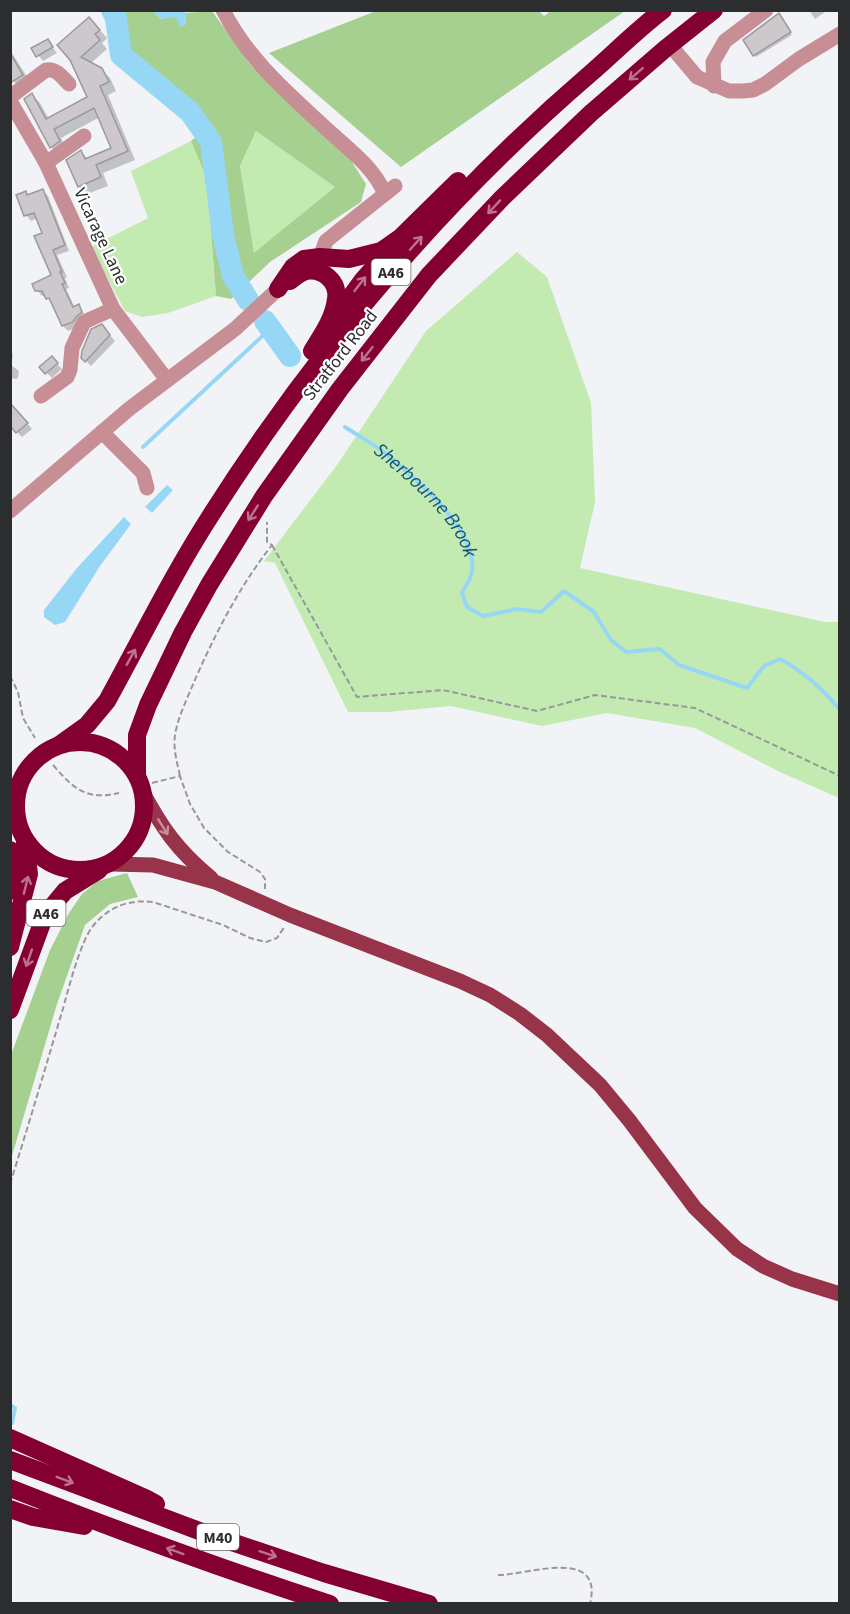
<svg xmlns="http://www.w3.org/2000/svg" width="850" height="1614" font-family="'Source Sans 3',sans-serif">
<rect width="100%" height="100%" fill="#f2f3f7"/>
<g fill="#c3eab0">
<polygon points="256,131 335,187 254,254 240,166"/>
<polygon points="191,141 207,179 216,296 168,313 142,317 125,311 91,247 148,218 131,171"/>
<polygon points="517,252 547,277 591,403 595,502 580,568 825,622 839,622 839,798 780,772 695,728 607,713 542,726 451,706 388,712 348,712 275,563 264,561 337,465 426,331"/>
</g>
<g fill="#a5d090" fill-rule="evenodd">
<path d="M112,11H153L161,19L177,16L186,25L185,13L212,11L250,64L350,159L366,184L361,202L270,262L231,299L216,296L207,179L191,141L203,131L190,112L121,55L116,18ZM256,131L335,187L254,253L240,166Z"/>
<polygon points="539,11 544,16 551,11 625,11 401,167 269,53 376,11"/>
<polygon points="127,873 138,897 110,904 85,925 57,1004 11,1159 11,1055 50,950 69,913 82,894 98,881"/>
</g>
<g fill="#97d7f6">
<polygon points="153,11 185,11 186,25 180,27 176,17 161,19"/>
<polygon points="167,485 173,490 152,513 145,507"/>
<polygon points="124,517 131,524 100,566 65,622 55,625 44,617 44,610 77,568"/>
</g>
<g fill="#0003">
<polygon points="809,10 828,10 815,19"/>
<polygon points="781,17 792,35 756,57 754,55"/>
<polygon points="97,27 107,38 102,43 107,49 90,64 101,69 110,78 116,91 108,95 135,160 103,173 108,186 87,194 79,186 81,152 88,159 113,149 100,117 61,138 67,150 59,155 51,147 26,99 32,95 40,103 49,119 89,98 72,60"/>
<polygon points="47,40 57,53 43,61 33,49"/>
<polygon points="10,50 31,83 21,90 10,77"/>
<polygon points="43,191 48,196 69,251 57,255 67,277 65,278 69,288 66,289 75,308 79,306 87,318 78,327 68,331 63,326 52,303 46,296 42,296 37,290 53,276 44,234 38,218 31,221 26,215 25,193 29,196"/>
<polygon points="107,332 115,341 91,366 82,357"/>
<polygon points="10,351 13,354 11,365 19,371 18,378 16,379 10,378"/>
<polygon points="52,358 62,369 52,378 41,367"/>
<polygon points="10,404 32,429 22,437 17,432"/>
</g>
<g fill="none" stroke-linecap="round" stroke-linejoin="round">
<g stroke="#97d7f6" stroke-width="4">
<path id="s1" d="M345,427C360,437 378,446 391,458C419,482 478,531 472,572C471,579 465,587 462,593L467,607L483,616L517,609L541,612L564,591L593,611L611,640L626,652L660,649L679,665L747,688L764,666L780,659C804,672 823,689 840,710"/>
<polyline points="143,447 270,329"/>
<polyline points="10,1405 15,1408 12,1423"/>
</g>
<g stroke="#97d7f6" stroke-width="22">
<polyline points="112,10 116,18 121,55 190,112 211,142 223,234 233,276 248,300"/>
<polyline points="265,321 290,356"/>
</g>
</g>
<g fill="#ccc8cb" stroke="#9c989b" stroke-width="1.5">
<polygon points="779,13 791,32 753,56 743,40"/>
<polygon points="89,17 100,30 95,34 100,40 81,57 102,68 109,82 100,86 128,151 96,165 101,177 78,187 66,160 81,150 85,159 111,148 94,108 54,129 60,141 50,148 24,99 32,93 46,119 87,97 70,60 57,45"/>
<polygon points="48,39 53,47 36,57 31,48"/>
<polygon points="10,53 23,75 10,83"/>
<polygon points="43,189 65,245 53,250 62,272 60,272 65,283 62,284 73,307 79,304 82,312 76,317 73,322 62,326 49,298 46,299 42,291 35,291 32,284 51,275 34,236 42,233 34,213 24,216 16,195 26,191 27,195"/>
<polygon points="102,324 110,335 85,362 81,358 82,351 91,329"/>
<polygon points="52,356 58,363 45,374 39,367"/>
<polygon points="10,403 28,423 16,433 10,426"/>
</g>
<g fill="none" stroke-linecap="round" stroke-linejoin="round">
<g stroke="#97989a" stroke-width="2" stroke-dasharray="6 3" stroke-linecap="butt">
<polyline points="272,545 357,697 443,690 537,711 595,695 695,708 840,776"/>
<polyline points="10,676 18,692 23,718 35,738"/>
<path d="M53,765C73,788 86,801 119,793"/>
<path d="M180,776C177,762 173,749 175,735C178,717 187,699 194,682C215,634 239,587 272,545L267,542V522"/>
<polyline points="152,783 180,776 190,804 204,828 228,852 260,872 265,879 265,889"/>
<path d="M10,1184C28,1127 45,1069 62,1012C68,991 80,942 93,926C108,907 129,899 153,902L223,925L250,938L266,942L277,938L285,926"/>
<path d="M498,1575C528,1575 604,1546 590,1604"/>
</g>
<g stroke="#c88e95" stroke-width="15">
<path d="M223,10C248,60 290,95 330,132C350,150 374,168 385,194"/>
<polyline points="670,45 697,77 729,91 743,91 753,90 765,84 799,59 840,34"/>
<polyline points="714,86 713,62 725,41 766,10"/>
<path d="M10,97L46,70C56,68 62,77 69,84"/>
<polyline points="10,101 46,163 113,309 167,380"/>
<polyline points="46,163 84,136"/>
<polyline points="320,257 326,241 395,186"/>
<polyline points="41,396 67,377 70,370 72,348 84,322 113,309"/>
<polyline points="102,432 143,473 147,488"/>
<polyline points="10,511 129,409 235,329 278,289"/>
</g>
<g stroke="#98344a" stroke-width="15">
<path d="M141,789C162,828 177,850 211,878"/>
<polyline points="111,864 153,865 215,882 290,915 460,981 490,995 520,1014 547,1035 600,1085 629,1120 695,1208 737,1249 763,1266 792,1279 840,1294"/>
</g>
<g stroke="#840030" stroke-width="18">
<path d="M290,281C295,277 300,273 306,271C323,268 339,282 336,299C334,318 322,335 312,351"/>
<polyline points="278,289 293,267 304,259 320,257 349,259 381,251 401,237 458,181"/>
<polyline points="335,318 362,281 391,248"/>
<circle cx="80" cy="806" r="64"/>
<path d="M59,745L87,725L107,701C141,639 173,574 211,515C317,348 441,202 591,73C615,52 638,29 663,10"/>
<polyline points="137,776 137,735 148,705 183,632 209,585 264,496 340,389 429,275 502,198 591,113 665,49 714,10"/>
<polyline points="10,850 14,872 10,891"/>
<polyline points="10,947 29,874 25,842"/>
<polyline points="10,1010 45,915 65,891 99,870"/>
<polyline points="10,1438 145,1498 156,1504"/>
<polyline points="10,1460 202,1532 324,1573 429,1604"/>
<path d="M10,1488C116,1530 222,1569 330,1604"/>
<polyline points="10,1509 33,1517 84,1526"/>
</g>
</g>
<defs><path id="oneway-shaft" d="M-6 0H5M1.5-3L5.5 0L1.5 3" fill="none" stroke-width="1.6" stroke-linecap="round" stroke-linejoin="round" transform="scale(1.5)"/></defs>
<g stroke="#bb738d">
<use href="#oneway-shaft" transform="translate(636 74) rotate(139)"/>
<use href="#oneway-shaft" transform="translate(494 207) rotate(133)"/>
<use href="#oneway-shaft" transform="translate(416 243) rotate(-48)"/>
<use href="#oneway-shaft" transform="translate(360 284) rotate(-52)"/>
<use href="#oneway-shaft" transform="translate(367 354) rotate(128)"/>
<use href="#oneway-shaft" transform="translate(253 513) rotate(123)"/>
<use href="#oneway-shaft" transform="translate(131 657) rotate(-61)"/>
<use href="#oneway-shaft" transform="translate(26 885) rotate(-76)"/>
<use href="#oneway-shaft" transform="translate(29 958) rotate(109)"/>
<use href="#oneway-shaft" transform="translate(65 1480) rotate(21)"/>
<use href="#oneway-shaft" transform="translate(175 1551) rotate(-160)"/>
<use href="#oneway-shaft" transform="translate(268 1554) rotate(18)"/>
</g>
<use stroke="#c68f9b" href="#oneway-shaft" transform="translate(163 827) rotate(58)"/>
<g text-anchor="middle" stroke-width="4.5" stroke-linejoin="round" paint-order="stroke">
<g fill="#fff" stroke="#6b6c6d" stroke-width="1.5">
<rect x="371.5" y="259" width="39" height="26" rx="4.5"/>
<rect x="26.5" y="900" width="39" height="26" rx="4.5"/>
<rect x="197" y="1524" width="42" height="26" rx="4.5"/>
</g>
<g font-size="16" font-weight="bold" fill="#2c2d2e">
<text x="391" y="278">A46</text>
<text x="46" y="919">A46</text>
<text x="218" y="1543">M40</text>
</g>
<g font-size="18" fill="#2c2d2e" stroke="#fff">
<text transform="translate(101 236) rotate(65)" y="6">Vicarage Lane</text>
<text transform="translate(340 355) rotate(-52)" y="6">Stratford Road</text>
</g>
<g font-size="20" font-style="italic" fill="#155771" stroke="#fff">
<text dy="7" stroke="none"><textPath href="#s1" startOffset="111">Sherbourne Brook</textPath></text>
</g>
</g>
<rect width="850" height="1614" fill="none" stroke="#2c2d2e" stroke-width="24"/>
</svg>
